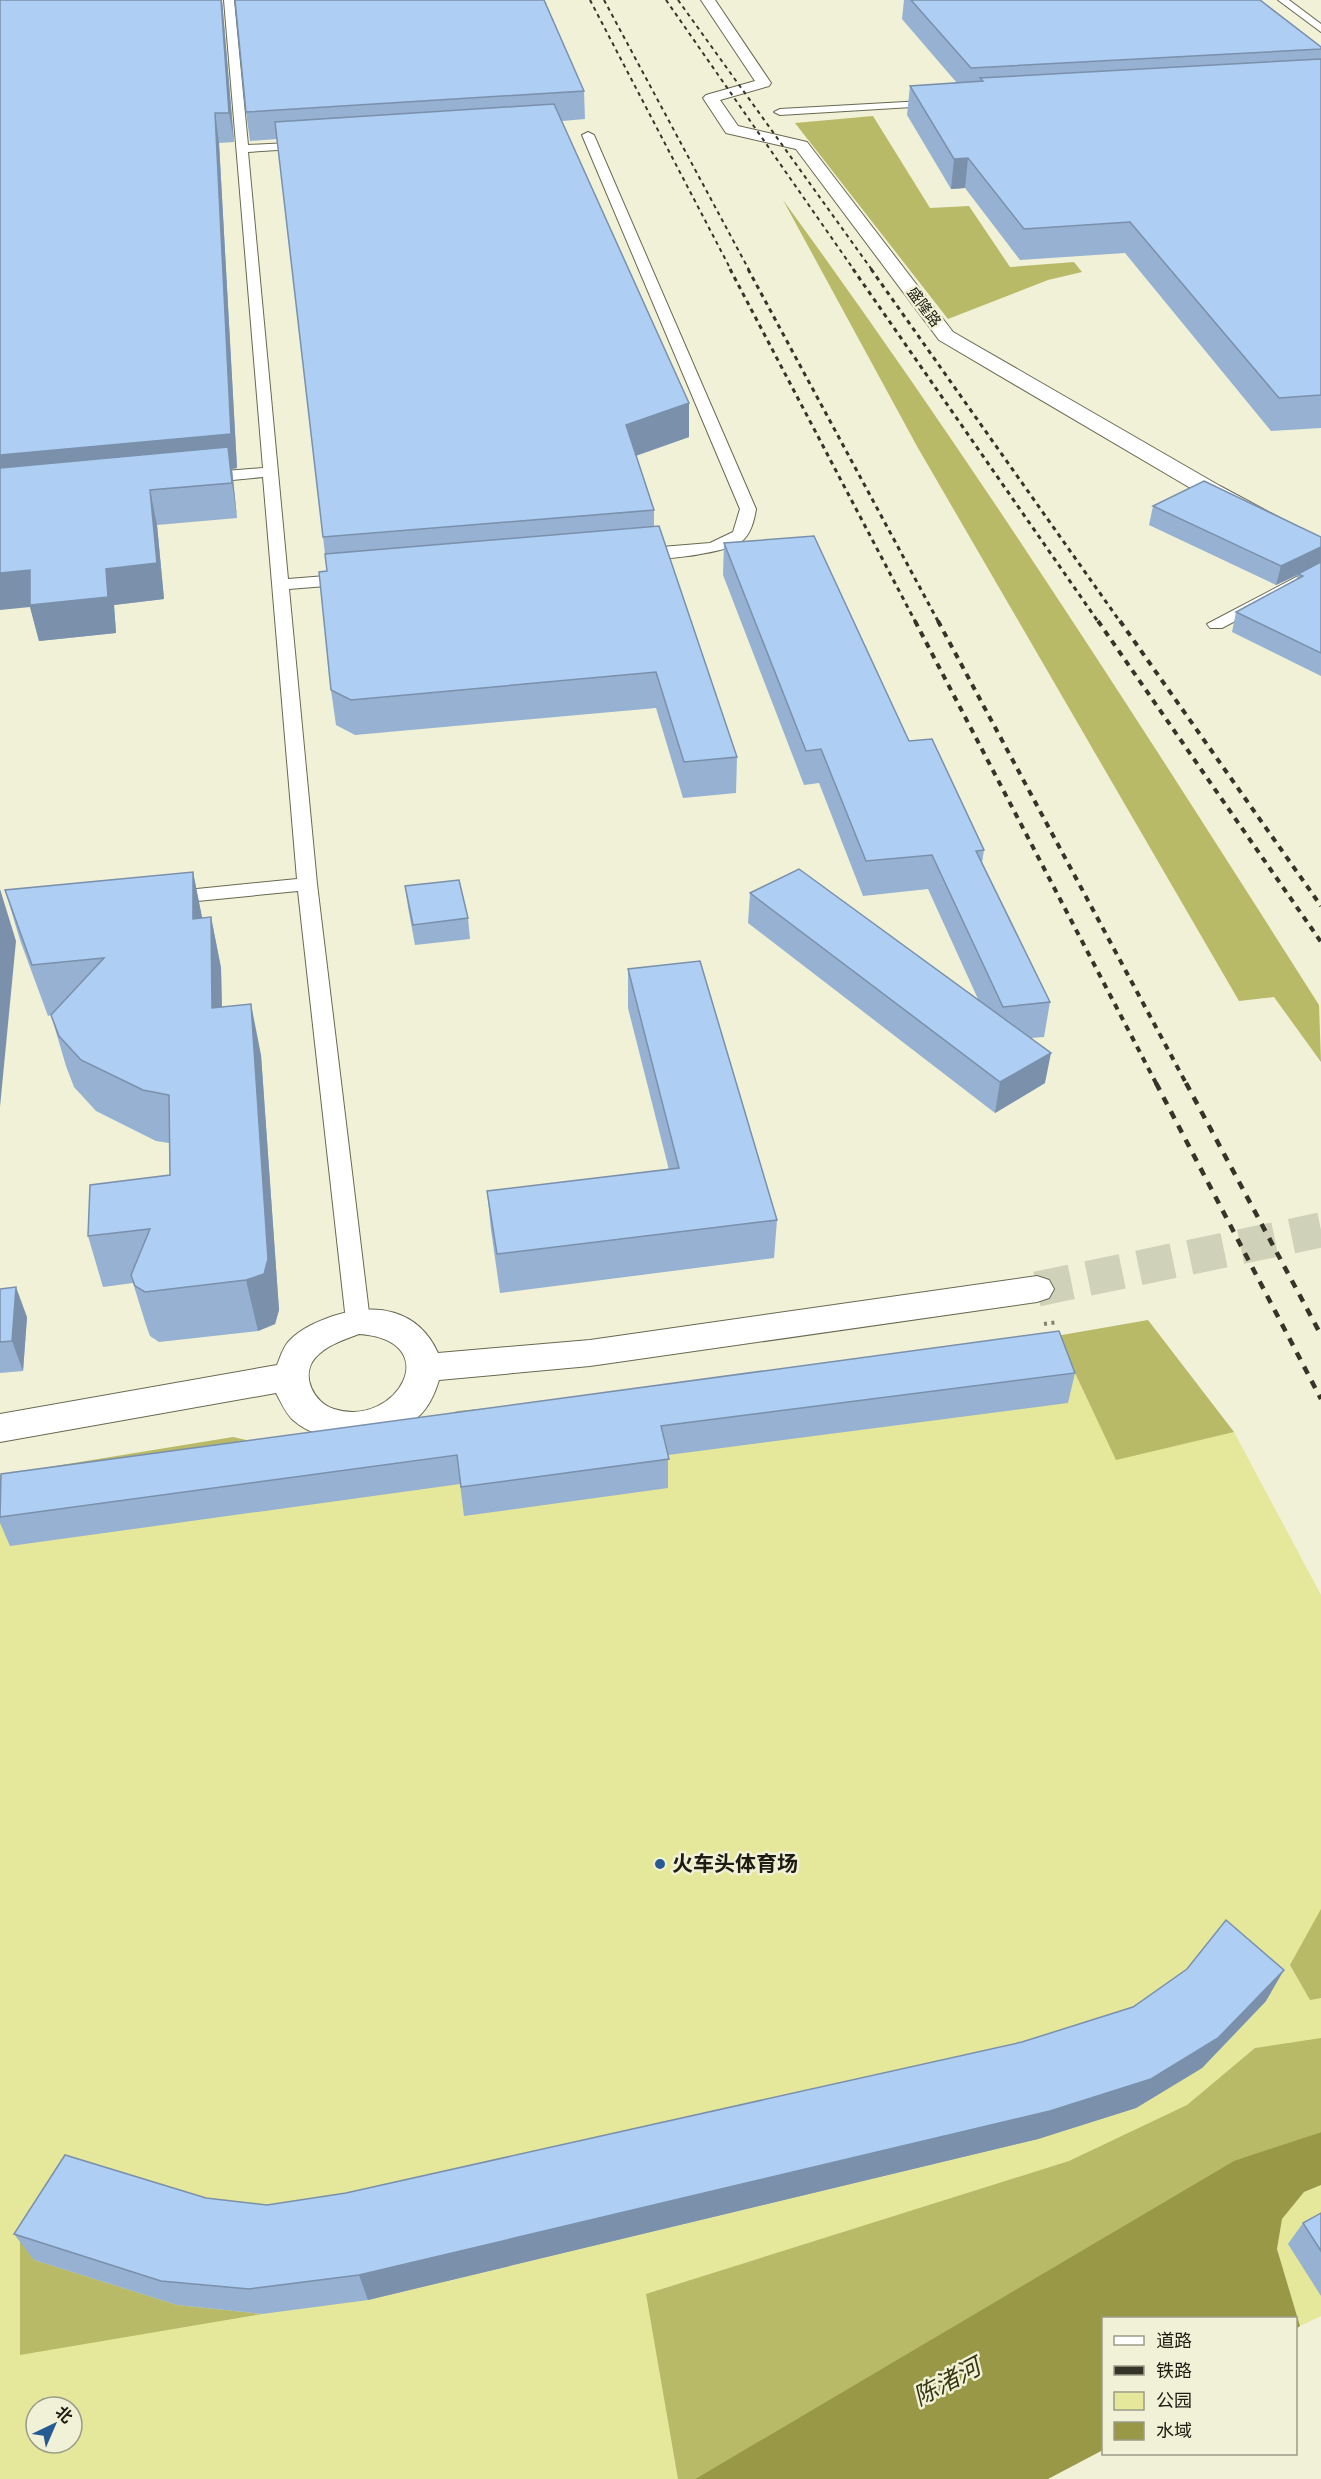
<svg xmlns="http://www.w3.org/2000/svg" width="1321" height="2479" font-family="'Times New Roman','Noto Sans SC',serif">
<rect width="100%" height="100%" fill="#f0f1d6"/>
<g fill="#e5e79b" fill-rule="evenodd">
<path d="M1162,1339L1234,1432L1321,1595V2132L1234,2162L695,2479H0V1505ZM36,2407H72V2443H36Z"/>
<polygon points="1321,2185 1321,2316 1300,2326 1277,2249 1282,2219 1304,2192"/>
</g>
<g fill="#b8ba68">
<polygon points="873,116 930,208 969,206 1010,267 1074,262 1082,272 1048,280 948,319 795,123"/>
<path d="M783,200C973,460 1146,733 1319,1005L1321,1062L1274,997L1239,1001L918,448Z"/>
<polygon points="1148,1320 1234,1432 1116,1460 1068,1358 0,1505 0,1475 233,1437 300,1452 399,1434 457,1411 606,1397 948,1355"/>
<polygon points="1321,1909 1321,1998 1310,2000 1290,1965"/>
<polygon points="1321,2038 1321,2132 1234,2162 695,2479 678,2479 646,2294 1069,2161 1187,2105 1255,2048"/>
<polygon points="20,2230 34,2260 177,2305 262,2314 20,2355"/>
</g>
<polygon fill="#989847" points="1321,2132 1321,2185 1304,2192 1282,2219 1277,2249 1300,2326 1296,2329 1296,2318 1104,2318 1103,2450 1048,2479 695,2479 1234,2161"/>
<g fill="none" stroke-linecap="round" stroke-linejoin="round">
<polyline stroke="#d0d1b9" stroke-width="35" stroke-dasharray="35 17" stroke-linecap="butt" points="1037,1289 1321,1230"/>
<defs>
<g id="lane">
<polygon points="224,0 234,0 248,145 309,142 315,145 309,148 248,152 288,579 351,574 359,579 351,584 289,589 317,884 370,1321 367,1328 358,1330 349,1328 346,1321 298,891 167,904 160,902 157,898 160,894 167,892 297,879 263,477 201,483 193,478 201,473 263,468"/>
<polygon points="1278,0 1289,0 1321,24 1321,32"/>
<polygon points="941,100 947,103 945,105 780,115 774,112 780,109"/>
<path d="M588,132L594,135L756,509C754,521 751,534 741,542C727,553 639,566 629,554L637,549L710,543L733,532L740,509L582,135Z"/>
<polygon points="1321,564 1321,576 1222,628 1210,628 1207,624"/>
</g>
<polygon id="street" points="701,0 715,0 771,83 769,86 720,100 738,126 807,142 953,332 1220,486 1321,540 1321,556 1204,496 939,340 796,149 726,133 703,98 706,95 755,81"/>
<path id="secondary" d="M1037,1276L1049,1280L1054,1289L1049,1298L1037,1302L590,1366L439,1380C435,1393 429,1407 419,1416C387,1444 326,1449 293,1420C286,1414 281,1402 276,1393L0,1442V1414L277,1365C280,1358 283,1347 289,1341C301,1328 317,1322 333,1316C376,1302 418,1309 438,1353L590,1340ZM359,1334C447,1340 397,1429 334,1409C314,1403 300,1376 315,1358C327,1345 343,1340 359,1334Z"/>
</defs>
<use href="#lane" stroke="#686952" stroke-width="2"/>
<use href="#street" stroke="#686952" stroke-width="2"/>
<use href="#secondary" stroke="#686952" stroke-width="2"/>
<polyline stroke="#838371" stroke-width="4" stroke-dasharray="3 4.5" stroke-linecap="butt" points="1044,1324 1058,1322"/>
<use href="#lane" fill="#fff" fill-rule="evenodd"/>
<use href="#street" fill="#fff" fill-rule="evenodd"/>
<use href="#secondary" fill="#fff" fill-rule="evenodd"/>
<g stroke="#343429" stroke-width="2" stroke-dasharray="4 4" stroke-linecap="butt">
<polyline points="590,0 731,270"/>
<polyline points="604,0 749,270"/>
<polyline points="666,0 854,270"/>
<polyline points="678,0 872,270"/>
</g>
<g stroke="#343429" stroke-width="3" stroke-dasharray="4.5 4.5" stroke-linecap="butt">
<polyline points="730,269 916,623"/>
<polyline points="748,269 939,623"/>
<polyline points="853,269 1099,623"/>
<polyline points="871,269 1121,623"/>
</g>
<g stroke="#343429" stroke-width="4" stroke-dasharray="6 6" stroke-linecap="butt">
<polyline points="915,621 1157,1085"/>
<polyline points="938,621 1187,1085"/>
<polyline points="1098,621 1321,942"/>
<polyline points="1120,621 1321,906"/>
</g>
<g stroke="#343429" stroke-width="4.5" stroke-dasharray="8 8" stroke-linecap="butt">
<polyline points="1156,1083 1321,1399"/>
<polyline points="1186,1083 1321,1335"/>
</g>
</g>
<g fill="#96b1d2">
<polygon points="0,0 222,0 234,142 219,143 237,468 232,469 237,518 157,525 164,599 114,605 116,633 39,641 30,607"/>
<polygon points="904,0 1260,0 1321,47 1321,428 1271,431 1125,253 1020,260 965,188 951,189 907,115 910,86 957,83 902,19"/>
<polygon points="584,91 585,119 562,121 689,437 636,456 654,510 654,526 737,757 736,793 683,798 656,708 355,735 336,725 331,690 327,571 325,554 277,139 250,141 246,112"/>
<polygon points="1153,506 1321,537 1321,676 1232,632 1236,612 1296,580 1298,575 1276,585 1149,525"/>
<polygon points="724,543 909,741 984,850 982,863 1050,1002 1044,1037 1031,1038 1045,1083 995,1113 748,923 750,893 978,999 928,889 863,896 819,783 804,785 723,575"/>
<polygon points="193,872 202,918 211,917 221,968 222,1007 261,1055 279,1310 275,1324 258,1331 159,1342 150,1336 146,1325 133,1283 103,1287 88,1236 170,1175 169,1143 156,1141 96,1111 74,1087 66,1066 51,1015 48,1016 20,940 5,890"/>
<polygon points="405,886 468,918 470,939 415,945 408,907"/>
<polygon points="628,969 777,1220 774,1258 500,1293 491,1230 487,1191 669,1170 628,1008"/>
<polygon points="0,1289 27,1317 23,1371 0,1373"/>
<polygon points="1075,1373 1068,1403 668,1455 668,1488 464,1516 460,1484 10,1546 0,1523 0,1481"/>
<polygon points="1266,2001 1202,2068 1136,2108 1038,2139 368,2300 262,2314 177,2305 34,2260 14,2234 206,2198 267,2205 346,2193"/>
<polygon points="1321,2213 1321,2296 1288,2244 1303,2223"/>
</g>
<g fill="#7a90ab">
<polygon points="221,0 222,0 234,142 229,113"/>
<polygon points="215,113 219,143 237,468 232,469 237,518 232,483 0,491 0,455"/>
<polygon points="968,158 965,188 951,189 954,159"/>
<polygon points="689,403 689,437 626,459 626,425"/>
<polygon points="150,490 157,525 164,599 114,605 116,633 39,641 30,607 0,610 0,573 30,570 106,569"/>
<polygon points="1321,547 1321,563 1276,585 1281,566"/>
<polygon points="193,872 203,922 193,919"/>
<polygon points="0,889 16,941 0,1107"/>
<polygon points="211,917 221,968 223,1059 212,1008"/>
<polygon points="251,1004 261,1055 279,1310 275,1324 258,1331 246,1280"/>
<polygon points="1051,1053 1045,1083 995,1113 1000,1082"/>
<polygon points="16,1287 27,1317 23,1371 12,1341"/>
<polygon points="1284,1970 1266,2001 1202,2068 1136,2108 1038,2139 368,2300 359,2275"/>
</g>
<g fill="#aecef4" stroke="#7a90ab" stroke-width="1.5">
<polygon points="0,0 221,0 229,113 215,113 231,434 0,455"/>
<polygon points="235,0 544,0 584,91 246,112"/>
<polygon points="911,0 1260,0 1321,47 1321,49 971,68"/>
<polygon points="1321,59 1321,395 1279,398 1130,222 1024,229 968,158 954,159 910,86 983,81 980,78"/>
<polygon points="554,104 689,403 626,425 654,510 323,537 275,122"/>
<polygon points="228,447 232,483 150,490 157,563 106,569 108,597 30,605 30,570 0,573 0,468"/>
<polygon points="1204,481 1321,537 1321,547 1281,566 1153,506"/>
<polygon points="659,526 737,757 684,762 656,672 351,700 331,690 319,572 327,571 325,554"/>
<polygon points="814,536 909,741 932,739 984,850 976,851 1050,1002 1003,1007 932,855 866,861 821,749 806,751 724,543"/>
<polygon points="1321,562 1321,653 1236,612 1303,576 1298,574"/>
<polygon points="799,869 1051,1053 1000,1082 750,893"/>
<polygon points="193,872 193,919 211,917 212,1008 251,1004 268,1259 264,1274 246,1280 145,1292 135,1286 131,1275 150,1229 88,1236 90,1185 170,1175 169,1095 143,1090 81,1060 59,1036 51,1015 104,958 32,965 5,890"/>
<polygon points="459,880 468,918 413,925 405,886"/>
<polygon points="700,961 777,1220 497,1254 487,1191 679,1168 628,969"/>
<polygon points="16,1287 12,1341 0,1342 0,1289"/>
<polygon points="1059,1331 1075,1373 661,1426 669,1459 461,1487 457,1455 0,1517 1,1474"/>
<polygon points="1226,1920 1284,1970 1218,2038 1151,2079 1050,2111 359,2275 249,2289 161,2281 14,2234 65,2155 206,2198 267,2205 346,2193 1022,2042 1133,2007 1187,1969"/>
<polygon points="1321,2213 1321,2251 1303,2223"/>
</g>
<circle fill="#255a93" stroke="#f0f1d6" stroke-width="2" cx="660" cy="1864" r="6"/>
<g text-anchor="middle" stroke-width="5" stroke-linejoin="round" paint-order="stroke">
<g font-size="15" fill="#1c1c13" stroke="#f0f1d6">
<text transform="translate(924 307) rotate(53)" y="5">盛隆路</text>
</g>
<g font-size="21" font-weight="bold" fill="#1c1c13" stroke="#f0f1d6" text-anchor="start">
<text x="672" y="1871">火车头体育场</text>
</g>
<g font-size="24" font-style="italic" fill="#363612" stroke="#f0f1d6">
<text transform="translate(947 2382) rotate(-28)" y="8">陈渚河</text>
</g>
</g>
<rect x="1102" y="2317" width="195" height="138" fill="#f0f1d6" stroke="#9b9c88" stroke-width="1.5"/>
<rect x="1114" y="2336" width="30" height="9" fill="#ffffff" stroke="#9b9c88" stroke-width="1.5"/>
<text x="1156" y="2347" font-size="18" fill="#1c1c13">道路</text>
<rect x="1114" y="2366" width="30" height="9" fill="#343429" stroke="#9b9c88" stroke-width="1.5"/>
<text x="1156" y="2377" font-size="18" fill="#1c1c13">铁路</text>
<rect x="1114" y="2392" width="30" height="18" fill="#e5e79b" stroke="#9b9c88" stroke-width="1.5"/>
<text x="1156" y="2407" font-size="18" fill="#1c1c13">公园</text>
<rect x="1114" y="2422" width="30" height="18" fill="#989847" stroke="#9b9c88" stroke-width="1.5"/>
<text x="1156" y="2437" font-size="18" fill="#1c1c13">水域</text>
<g transform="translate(54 2425) rotate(44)"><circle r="28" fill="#f0f1d6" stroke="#9b9c88" stroke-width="1.5"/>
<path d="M0-4.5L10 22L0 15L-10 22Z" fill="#255a93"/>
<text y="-9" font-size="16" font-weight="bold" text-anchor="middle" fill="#1c1c13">北</text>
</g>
</svg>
